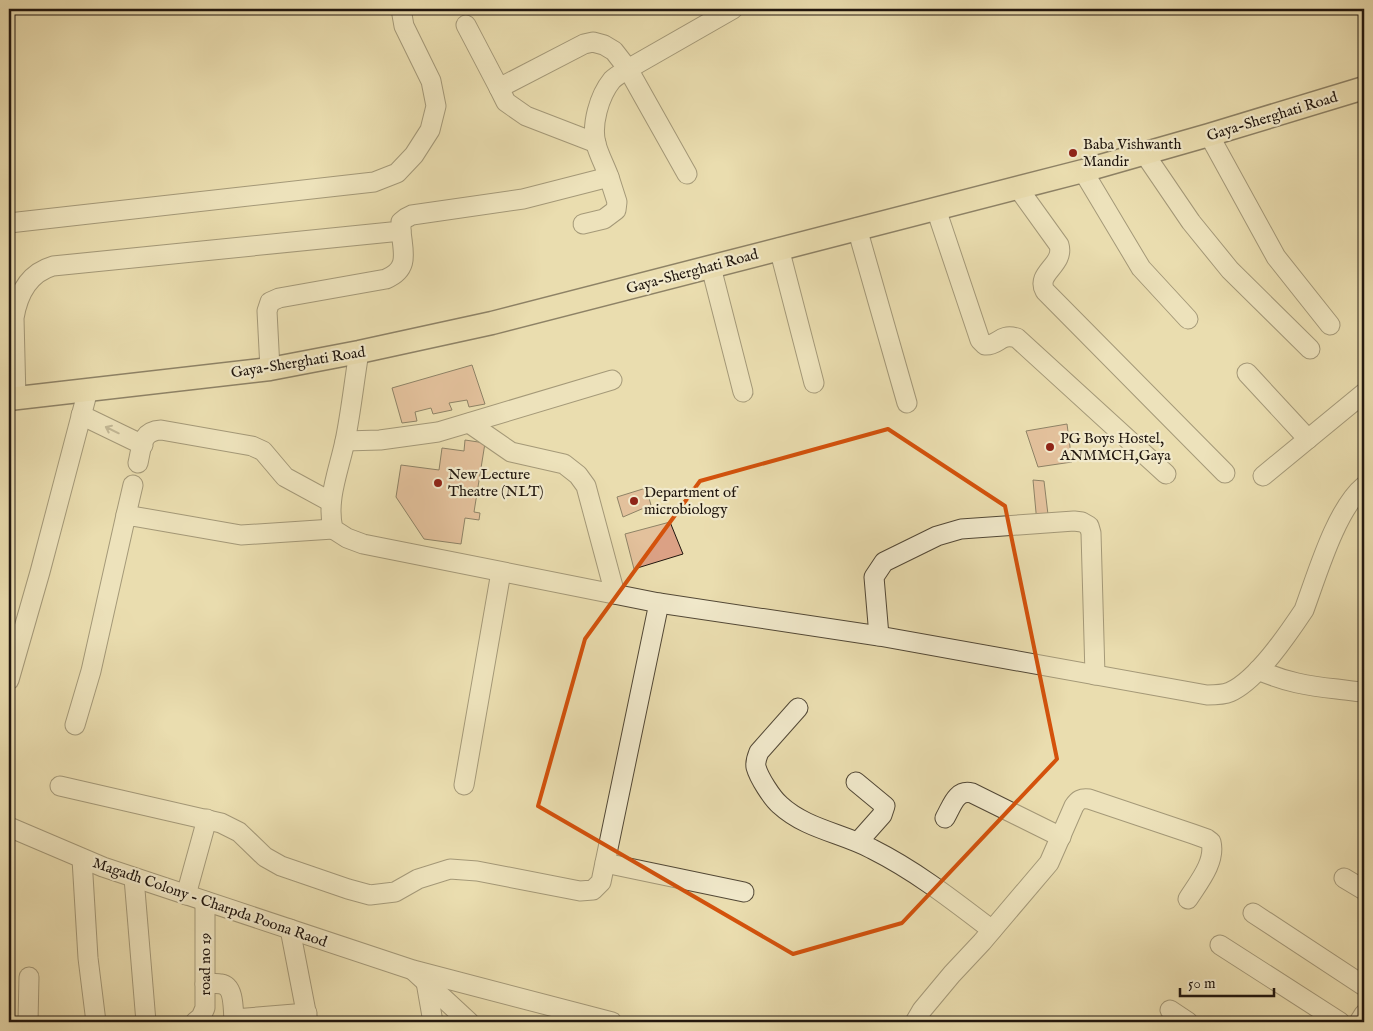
<svg xmlns="http://www.w3.org/2000/svg" width="1373" height="1031" font-family="'IM FELL English',serif">
<rect width="100%" height="100%" fill="#eaddaf"/>
<filter id="stains"><feTurbulence type="fractalNoise" baseFrequency=".004" numOctaves="4"/><feColorMatrix values="0 0 0 0 .2 0 0 0 0 .09 0 0 0 0 .02 0 0 0 .5 -.17"/></filter>
<radialGradient id="worn" r=".72"><stop offset=".6" stop-color="#630" stop-opacity="0"/><stop offset="1" stop-color="#630" stop-opacity=".3"/></radialGradient>
<g fill="#dba185" stroke="#20160e">
<polygon points="472,365 485,404 469,407 467,400 449,403 452,410 433,414 431,408 415,412 417,421 402,423 392,388"/>
<polygon points="1067,424 1072,462 1038,467 1026,431"/>
<polygon points="465,440 485,443 474,512 480,513 479,520 465,518 461,544 424,539 396,497 401,465 439,470 442,448 464,451"/>
<polygon points="1033,480 1044,481 1049,523 1037,523"/>
<polygon points="646,488 651,505 623,517 617,497"/>
<polygon points="670,522 683,554 634,569 625,534"/>
</g>
<g fill="none" stroke-linecap="round" stroke-linejoin="round">
<defs>
<g id="minor">
<polyline points="466,25 499,88 584,44 593,42 604,45 614,51 628,69 687,174"/>
<polyline points="499,88 506,102 526,116 596,143"/>
<polyline points="1209,135 1276,257 1330,325"/>
<polyline points="1144,153 1191,222 1230,270 1310,349"/>
<polyline points="1083,171 1141,268 1188,319"/>
<path d="M1018,188L1059,245C1065,265 1035,273 1045,291L1225,473"/>
<path d="M936,209L980,340L985,345C999,346 999,333 1017,338L1166,474"/>
<polyline points="9,223 374,182 397,173 414,155 430,130 436,106 431,81 404,26 401,9"/>
<polyline points="583,224 604,219 616,210 617,202 609,177"/>
<polyline points="857,228 907,403"/>
<polyline points="779,248 814,383"/>
<polyline points="711,267 743,392"/>
<path d="M359,352C354,382 351,412 345,441C339,470 326,500 333,529L347,538L363,544L659,603L879,636L1207,695C1215,695 1223,695 1230,692C1257,680 1288,634 1304,610C1317,575 1336,509 1364,486"/>
<path d="M270,369L267,311L270,302L279,298L386,279C410,269 403,252 401,231"/>
<polyline points="1247,373 1308,439"/>
<path d="M16,399L14,318C18,294 29,273 53,266L401,231V222L406,218L412,215L523,199L609,177C605,166 599,155 596,144C591,125 599,96 612,80C616,76 623,72 628,69L733,9"/>
<polyline points="81,415 143,445"/>
<polyline points="469,423 511,452 564,464 578,475 586,486 615,594"/>
<polyline points="345,441 380,440 438,432 612,380"/>
<path d="M138,463C142,446 141,431 161,430L252,446L263,451L285,477L331,502"/>
<polyline points="1263,476 1364,393"/>
<polyline points="126,515 133,485"/>
<polyline points="879,636 874,577 884,562 937,536 961,529 1074,521 1082,522 1089,526 1091,533 1095,675"/>
<path d="M1258,670C1286,682 1307,686 1337,689C1346,690 1355,692 1364,692"/>
<polyline points="9,680 40,572 88,390"/>
<path d="M798,708L759,752C757,757 755,761 756,767C759,778 772,798 780,805C806,829 842,833 872,849C916,871 954,901 992,930"/>
<polyline points="75,725 91,671 126,515 241,535 333,529"/>
<polyline points="856,782 885,806 882,815 858,842"/>
<polyline points="464,785 501,572"/>
<polyline points="60,786 221,823 239,832 265,857 281,866 348,889 370,895 395,892 418,879 450,869 477,871 580,891 593,890 601,882 659,603"/>
<path d="M945,818C952,806 956,789 972,793L1061,837"/>
<polyline points="9,827 103,867 413,970 612,1022"/>
<polyline points="82,859 88,958 96,1022"/>
<polyline points="605,863 744,892"/>
<polyline points="134,878 146,1022"/>
<polyline points="1344,878 1364,890"/>
<polyline points="186,895 207,819"/>
<polyline points="1253,913 1364,986"/>
<polyline points="290,929 308,1022"/>
<polyline points="1220,945 1340,1022"/>
<polyline points="414,971 469,1022"/>
<polyline points="426,982 433,1022"/>
<path d="M205,984C210,984 216,983 221,984C235,986 233,1011 234,1022"/>
<polyline points="1170,1010 1188,1022"/>
<polyline points="234,1019 307,1013"/>
<polyline points="28,1022 29,977"/>
<polyline points="195,1022 201,1017 205,1008 205,901"/>
<path d="M915,1022L922,1010L952,974L982,942L1049,863L1074,806C1078,800 1081,798 1089,799L1193,834L1207,839L1211,842C1216,862 1198,883 1188,899"/>
<polyline points="1359,1022 1364,1014"/>
</g>
<polyline id="major" points="9,399 270,369 359,352 492,323 1083,171 1209,135 1364,88"/>
</defs>
<use href="#minor" stroke="#524836" stroke-width="21"/>
<use href="#major" stroke="#20160e" stroke-width="25"/>
<use href="#minor" stroke="#f1e9cb" stroke-width="19"/>
<use href="#major" stroke="#eaddaf" stroke-width="22"/>
</g>
<defs><path id="oneway-shaft" d="M-6 0H5M1.5-3L5.5 0L1.5 3" fill="none" stroke-width="1.6" stroke-linecap="round" stroke-linejoin="round" transform="scale(1.25)"/></defs>
<use stroke="#938a76" href="#oneway-shaft" transform="translate(112 430) rotate(-154)"/>
<path d="M0 0H1373V1031H0ZM888,429L1005,506L1057,759L902,923L793,954L538,806L585,639L700,481Z" fill="#eaddaf" fill-opacity=".55" fill-rule="evenodd"/>
<path fill="none" stroke="#d4520c" stroke-width="4" stroke-linejoin="round" d="M888,429L1005,506L1057,759L902,923L793,954L538,806L585,639L700,481Z"/>
<g fill="#8f2418" stroke="#f1e9cb" stroke-width="2">
<circle cx="1073" cy="153" r="5"/>
<circle cx="1050" cy="447" r="5"/>
<circle cx="438" cy="483" r="5"/>
<circle cx="634" cy="501" r="5"/>
</g>
<g text-anchor="middle" stroke-width="4.5" stroke-linejoin="round" paint-order="stroke">
<g font-size="15" fill="#20160e" stroke="#f1e9cb">
<text transform="translate(1272 116) rotate(-17)" y="5">Gaya-Sherghati Road</text>
<text transform="translate(692 271) rotate(-15)" y="5">Gaya-Sherghati Road</text>
<text transform="translate(298 362) rotate(-9)" y="5">Gaya-Sherghati Road</text>
<text transform="translate(210 902) rotate(19)" y="5">Magadh Colony - Charpda Poona Raod</text>
<text transform="translate(205 964) rotate(-90)" y="5">road no 19</text>
</g>
<g font-size="15" fill="#20160e" stroke="#f1e9cb" text-anchor="start">
<text x="1083" y="149">Baba Vishwanth<tspan x="1083" dy="17">Mandir</tspan></text>
<text x="1060" y="443">PG Boys Hostel,<tspan x="1060" dy="17">ANMMCH,Gaya</tspan></text>
<text x="448" y="479">New Lecture<tspan x="448" dy="17">Theatre (NLT)</tspan></text>
<text x="644" y="497">Department of<tspan x="644" dy="17">microbiology</tspan></text>
</g>
</g>
<rect width="1373" height="1031" fill="none" stroke="#eaddaf" stroke-width="30"/>
<rect x="10" y="10" width="1353" height="1011" fill="none" stroke="#20160e" stroke-width="2.5"/>
<rect x="15" y="15" width="1343" height="1001" fill="none" stroke="#20160e"/>
<path d="M1180 988v8h94v-8" fill="none" stroke="#20160e" stroke-width="2.5"/>
<text x="1188" y="988" font-size="15" fill="#20160e" stroke="#f1e9cb" stroke-width="4" paint-order="stroke">50 m</text>
<rect width="100%" height="100%" filter="url(#stains)"/>
<rect width="100%" height="100%" fill="url(#worn)"/>
</svg>
